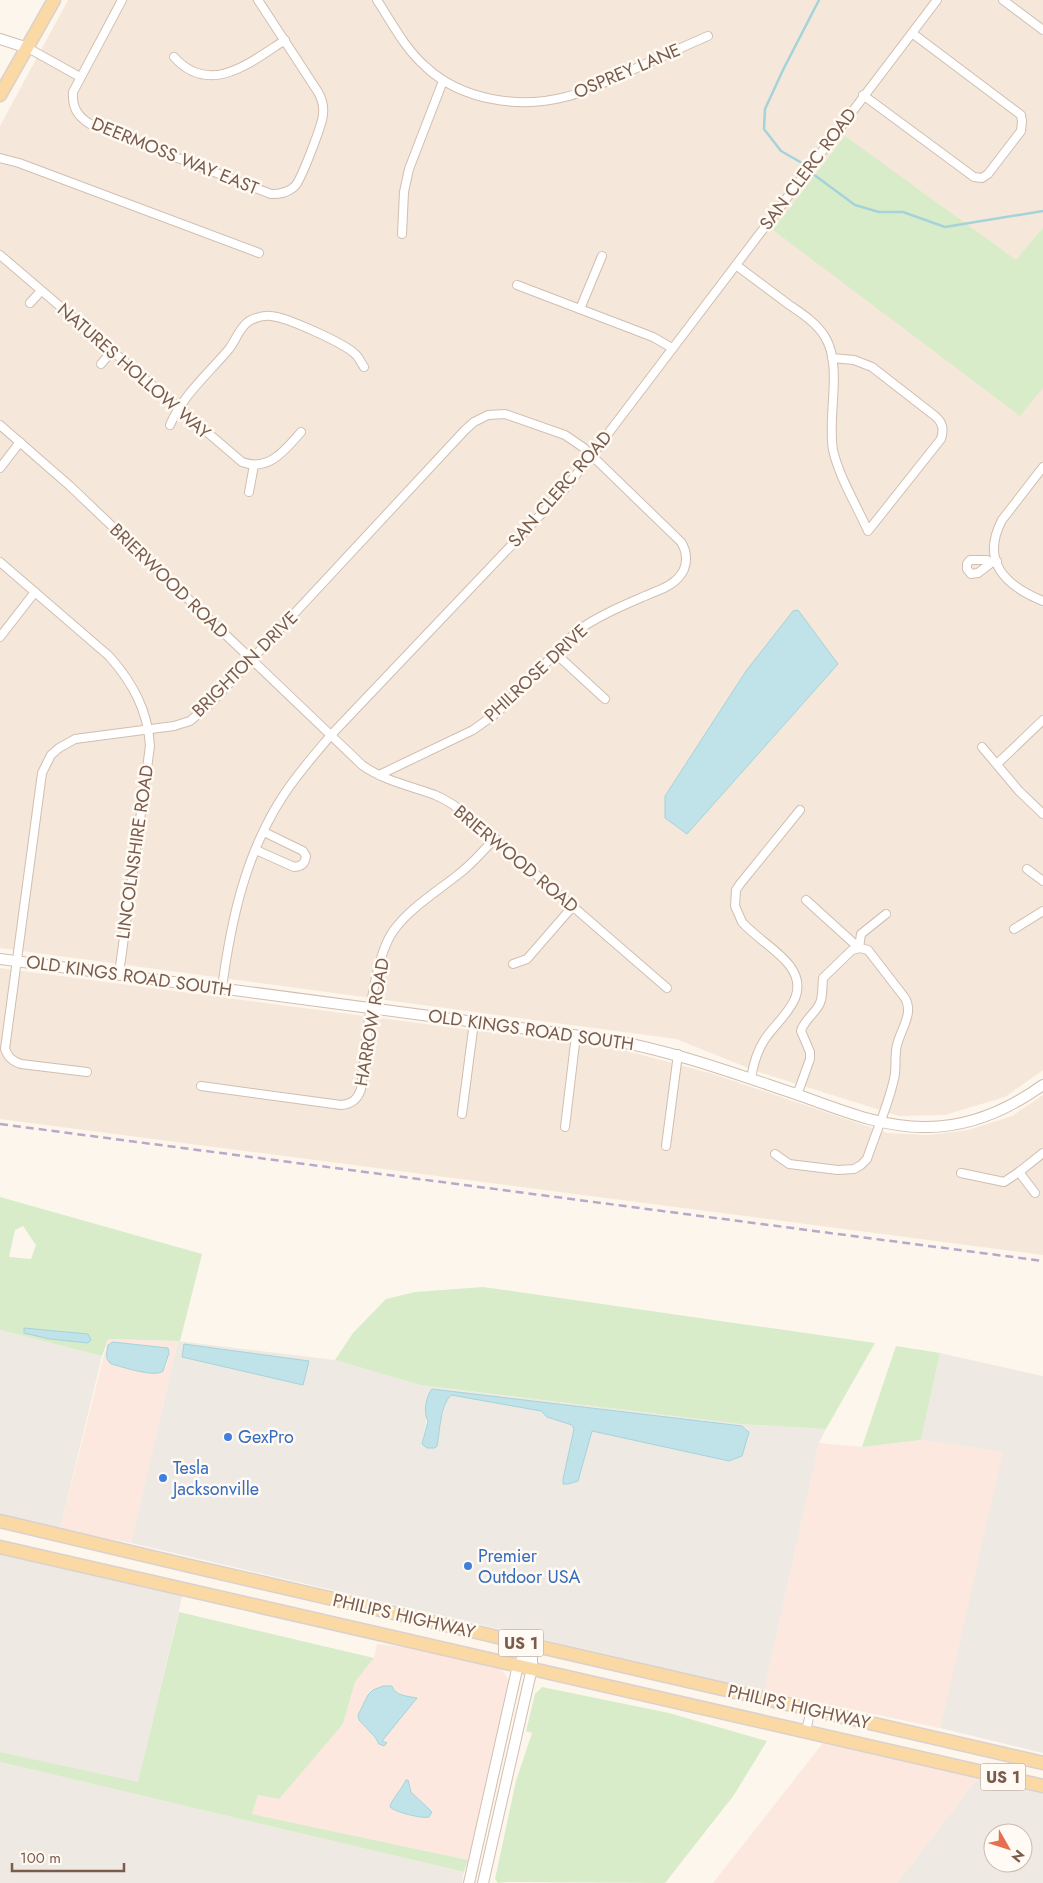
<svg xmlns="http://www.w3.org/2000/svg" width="1043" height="1883" font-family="Jost,sans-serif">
<rect width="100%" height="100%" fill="#fdf6ec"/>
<g fill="#f5e8da">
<polygon points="68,0 1043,0 1043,1070 1005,1097 945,1115 899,1116 756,1071 676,1039 0,948 0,126"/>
<polygon points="0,968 624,1050 713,1074 887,1133 929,1135 968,1130 1012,1116 1043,1095 1043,1255 0,1119"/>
</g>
<g fill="#fde8e0" fill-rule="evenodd">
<path d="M108,1339L178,1341L131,1543L60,1529ZM168,1348L169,1353L166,1366L150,1374L111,1364Z"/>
<polygon points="921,1440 1004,1452 940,1728 764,1691 819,1443 862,1447"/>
<polygon points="377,1644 426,1649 499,1669 503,1671 510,1682 510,1687 468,1860 252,1814 258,1795 343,1724 355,1682 374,1658"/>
<polygon points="823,1743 978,1778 897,1883 713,1883"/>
</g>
<g fill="#efe9e4" fill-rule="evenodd">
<polygon points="0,1330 102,1356 60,1529 0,1515"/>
<path d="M178,1341L335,1360L420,1385L740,1424L826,1429L819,1443L764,1691L131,1543ZM432,1389L742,1426L748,1429L729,1461L592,1431L578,1481L568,1484H563V1479L574,1429L572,1425L547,1417L541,1411L451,1395L447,1399L442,1417L422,1444Z"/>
<polygon points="940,1353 1043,1376 1043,1753 940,1728 1003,1452 921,1440"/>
<polygon points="0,1551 183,1593 138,1783 0,1752"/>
<polygon points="0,1762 464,1872 462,1883 0,1883"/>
<path d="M978,1778L1043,1792V1883H897ZM993,1833H1023V1863H993Z"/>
</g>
<g fill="#d8ecc9" fill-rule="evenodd">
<polygon points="845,136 1016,260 1043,228 1043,388 1020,416 773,230"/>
<path d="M0,1197L202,1254L180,1341L108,1339L102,1356L0,1330ZM23,1226L36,1245L31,1259L9,1257L15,1230Z"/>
<polygon points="483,1287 875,1343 826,1429 740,1424 420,1385 335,1360 353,1333 386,1299 415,1292"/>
<polygon points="896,1346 940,1353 921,1440 862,1447"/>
<polygon points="179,1612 374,1658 355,1682 343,1724 279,1799 258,1795 252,1814 468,1860 464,1872 0,1762 0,1752 138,1782"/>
<polygon points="542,1687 669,1713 767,1741 734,1795 665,1883 506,1882 498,1883 495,1879 516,1781 532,1733 526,1731 535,1694"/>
</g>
<g fill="#bfe3e8" stroke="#a5d3da">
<polygon points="798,610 838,664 687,834 665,818 665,796 746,671 793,611"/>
<polygon points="24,1328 88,1334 91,1340 88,1343 50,1339 24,1333"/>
<path d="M113,1342L168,1348L169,1353L163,1371C155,1378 123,1367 111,1364C104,1358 107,1353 108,1345Z"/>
<polygon points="184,1344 309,1361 303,1385 182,1357"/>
<path d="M432,1389L742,1426L749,1432L742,1456L729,1461L592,1431L578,1481L568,1484H563V1479L574,1429L572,1425L547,1417L541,1411L451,1395C440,1406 440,1430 437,1446L435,1448H427L422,1444L428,1421C423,1413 426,1396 432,1389Z"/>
<path d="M383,1686H392C395,1696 407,1696 417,1698L382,1741L387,1743L384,1746L379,1744L375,1737L359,1720L358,1715L368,1695L373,1690Z"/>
<path d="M406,1780H408L411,1792L432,1812L429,1817C422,1819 395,1812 390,1807C391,1800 402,1789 406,1780Z"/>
</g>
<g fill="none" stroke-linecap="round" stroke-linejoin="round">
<g stroke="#a5d3da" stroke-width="2.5">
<polyline points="802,163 781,151 764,129 765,109 783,70 819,0"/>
<polyline points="813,174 855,205 879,212 903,212 945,227 1043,211"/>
</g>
<defs>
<g id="minor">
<path d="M122,0L73,92C72,107 77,116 90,124L271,194C280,194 288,193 295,186C301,180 323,123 323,114C324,106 322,99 318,92L258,0"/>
<path d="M377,0C392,23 405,49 426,67C461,100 519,109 565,97C586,92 605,82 625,73C653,61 680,48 708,36"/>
<polyline points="1003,0 1043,30"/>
<polyline points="28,48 80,77"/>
<path d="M174,57C210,97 251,62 285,40"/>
<polyline points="863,95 974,177 982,178 988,174 1021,131 1022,121 1021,115 912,33"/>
<polyline points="0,158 19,163 259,253"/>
<polyline points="402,234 404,192 409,169 443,81"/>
<path d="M0,255L242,462C269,472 285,450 301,432"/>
<path d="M736,265C753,278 771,291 788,304C801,313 817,323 825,337C843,366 827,416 833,450C839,477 857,506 868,531L941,439C944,429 943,423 935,416L872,367L854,360L832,358"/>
<polyline points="517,285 653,337 672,348"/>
<polyline points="30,303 41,291"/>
<polyline points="580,309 602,256"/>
<polyline points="101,364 112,351"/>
<path d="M0,425L70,486L362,765C384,781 411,786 435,795C447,800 457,807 466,814L667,988"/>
<path d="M170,425C183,395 208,374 229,349C236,340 239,328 249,321C255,318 264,315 271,316C286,317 344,343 355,354C359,357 361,363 364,367"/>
<path d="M1043,467L1002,520C980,562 1006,586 1043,601"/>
<polyline points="0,468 20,442"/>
<polyline points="249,492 254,465"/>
<path d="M0,562L109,656C133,683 148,711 150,746L119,974"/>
<polyline points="991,563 978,573 971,574 967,569 967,564 970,560 987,560 991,563 997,561"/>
<polyline points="0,637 35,592"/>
<polyline points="555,653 605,699"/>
<polyline points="982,747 1019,791 1043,814"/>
<polyline points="997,764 1043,720"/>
<path d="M256,850L294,867C302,866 305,864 306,856L303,851L264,832"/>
<polyline points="1027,869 1043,881"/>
<polyline points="806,900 859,948"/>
<polyline points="1014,929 1043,911"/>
<polyline points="859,948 861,934 886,914"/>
<polyline points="513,964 527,959 573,906"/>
<path d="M222,988C231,920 246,851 285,793C299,772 315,754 331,735L563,491L591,456L937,0"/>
<path d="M87,1072L21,1064C12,1061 8,1057 5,1049L42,773L51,755L59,748L75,739L174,726L190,721L211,703L465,430L474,422L488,415L505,414L565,435L584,448L681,542C688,553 688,567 679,577C671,587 656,591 645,596C622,606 598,616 577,631L498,712L473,730L379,775"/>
<path d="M751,1079C753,1065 757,1051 765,1039C780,1017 812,996 790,966C777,949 756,938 742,922L735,906L736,890L740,884L800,810"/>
<path d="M201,1086L341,1105C352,1104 358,1099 361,1089C366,1048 371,961 394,930C411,907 438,891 460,873C473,863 484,850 495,838"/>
<polyline points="462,1114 474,1022"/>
<polyline points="565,1127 576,1035"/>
<polyline points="666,1146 678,1054"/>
<path d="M775,1154L789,1164L838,1170L854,1169L861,1165L867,1159C876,1132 888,1106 894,1079C897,1067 894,1056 897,1045C901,1029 914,1013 905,998L868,950L860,948L852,950L823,978C822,987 823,996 820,1003C815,1014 804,1020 801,1031L810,1052V1059L797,1095"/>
<polyline points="1019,1172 1035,1193"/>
<polyline points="961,1173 1004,1182 1019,1172 1043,1153"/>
<polyline points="806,1731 811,1709"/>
</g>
<g id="tertiary">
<polyline points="0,39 28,48"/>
<path d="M0,959L611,1040C676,1052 733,1073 796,1094C838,1109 882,1128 927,1127C970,1127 1008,1110 1043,1085"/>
<polyline points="469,1883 518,1665 532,1646"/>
<polyline points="483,1883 532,1668 532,1646"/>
</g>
<g id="primary">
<polyline points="0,95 54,0"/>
<polyline points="0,1521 190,1566 1043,1763"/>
<polyline points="0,1547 1043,1786"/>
</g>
</defs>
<use href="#minor" stroke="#d1beb0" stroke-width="10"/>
<use href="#tertiary" stroke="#d1beb0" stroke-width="12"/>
<use href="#primary" stroke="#dad1cd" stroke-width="15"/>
<use href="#minor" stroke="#fff" stroke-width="8"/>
<use href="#tertiary" stroke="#fff" stroke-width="10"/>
<use href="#primary" stroke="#fbd9a5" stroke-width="12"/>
<polyline stroke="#b9a8c9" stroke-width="2.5" stroke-dasharray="8 5" stroke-linecap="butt" points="0,1124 1043,1261"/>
</g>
<g fill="#3f7fe0" stroke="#fffaf3" stroke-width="2">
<circle cx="228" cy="1437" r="5"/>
<circle cx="163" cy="1478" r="5"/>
<circle cx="468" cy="1566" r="5"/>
</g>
<g text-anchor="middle" stroke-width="5" stroke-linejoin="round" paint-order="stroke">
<g fill="#fffaf3" stroke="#a28b7f" stroke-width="1">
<rect x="498.5" y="1629.5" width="45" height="27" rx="4"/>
<rect x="980.5" y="1763.5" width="45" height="27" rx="4"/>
</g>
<g font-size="16" font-weight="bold" fill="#7a5c4d">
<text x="521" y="1649">US 1</text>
<text x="1003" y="1783">US 1</text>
</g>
<g font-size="18" fill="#7a5c4d" stroke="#fffaf3">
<text transform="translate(627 71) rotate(-23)" y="6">OSPREY LANE</text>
<text transform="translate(175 156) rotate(22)" y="6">DEERMOSS WAY EAST</text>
<text transform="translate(808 169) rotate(-53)" y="6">SAN CLERC ROAD</text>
<text transform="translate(134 371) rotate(41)" y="6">NATURES HOLLOW WAY</text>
<text transform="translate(560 489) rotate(-49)" y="6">SAN CLERC ROAD</text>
<text transform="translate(169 581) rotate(44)" y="6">BRIERWOOD ROAD</text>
<text transform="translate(245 664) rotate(-45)" y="6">BRIGHTON DRIVE</text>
<text transform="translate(536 673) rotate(-43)" y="6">PHILROSE DRIVE</text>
<text transform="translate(135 852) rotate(-82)" y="6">LINCOLNSHIRE ROAD</text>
<text transform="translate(516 859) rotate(40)" y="6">BRIERWOOD ROAD</text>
<text transform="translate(129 976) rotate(8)" y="6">OLD KINGS ROAD SOUTH</text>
<text transform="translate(372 1022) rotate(-80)" y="6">HARROW ROAD</text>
<text transform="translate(531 1030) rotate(8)" y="6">OLD KINGS ROAD SOUTH</text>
<text transform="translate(404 1616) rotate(13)" y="6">PHILIPS HIGHWAY</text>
<text transform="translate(799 1707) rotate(13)" y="6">PHILIPS HIGHWAY</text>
</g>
<g font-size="18" fill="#366cbe" stroke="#fffaf3" text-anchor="start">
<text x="238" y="1443">GexPro</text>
<text x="173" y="1474">Tesla<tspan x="173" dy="21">Jacksonville</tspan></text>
<text x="478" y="1562">Premier<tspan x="478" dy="21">Outdoor USA</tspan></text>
</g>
</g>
<g transform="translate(1008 1848) rotate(129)"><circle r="24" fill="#fffaf3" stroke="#cabbb1"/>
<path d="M0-4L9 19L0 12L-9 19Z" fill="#e76f51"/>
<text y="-8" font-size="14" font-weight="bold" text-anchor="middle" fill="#7a5c4d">N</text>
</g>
<path d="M12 1863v8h112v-8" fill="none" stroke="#7a5c4d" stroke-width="2.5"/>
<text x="20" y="1863" font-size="15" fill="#7a5c4d" stroke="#fffaf3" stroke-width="4" paint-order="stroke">100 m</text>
</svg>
